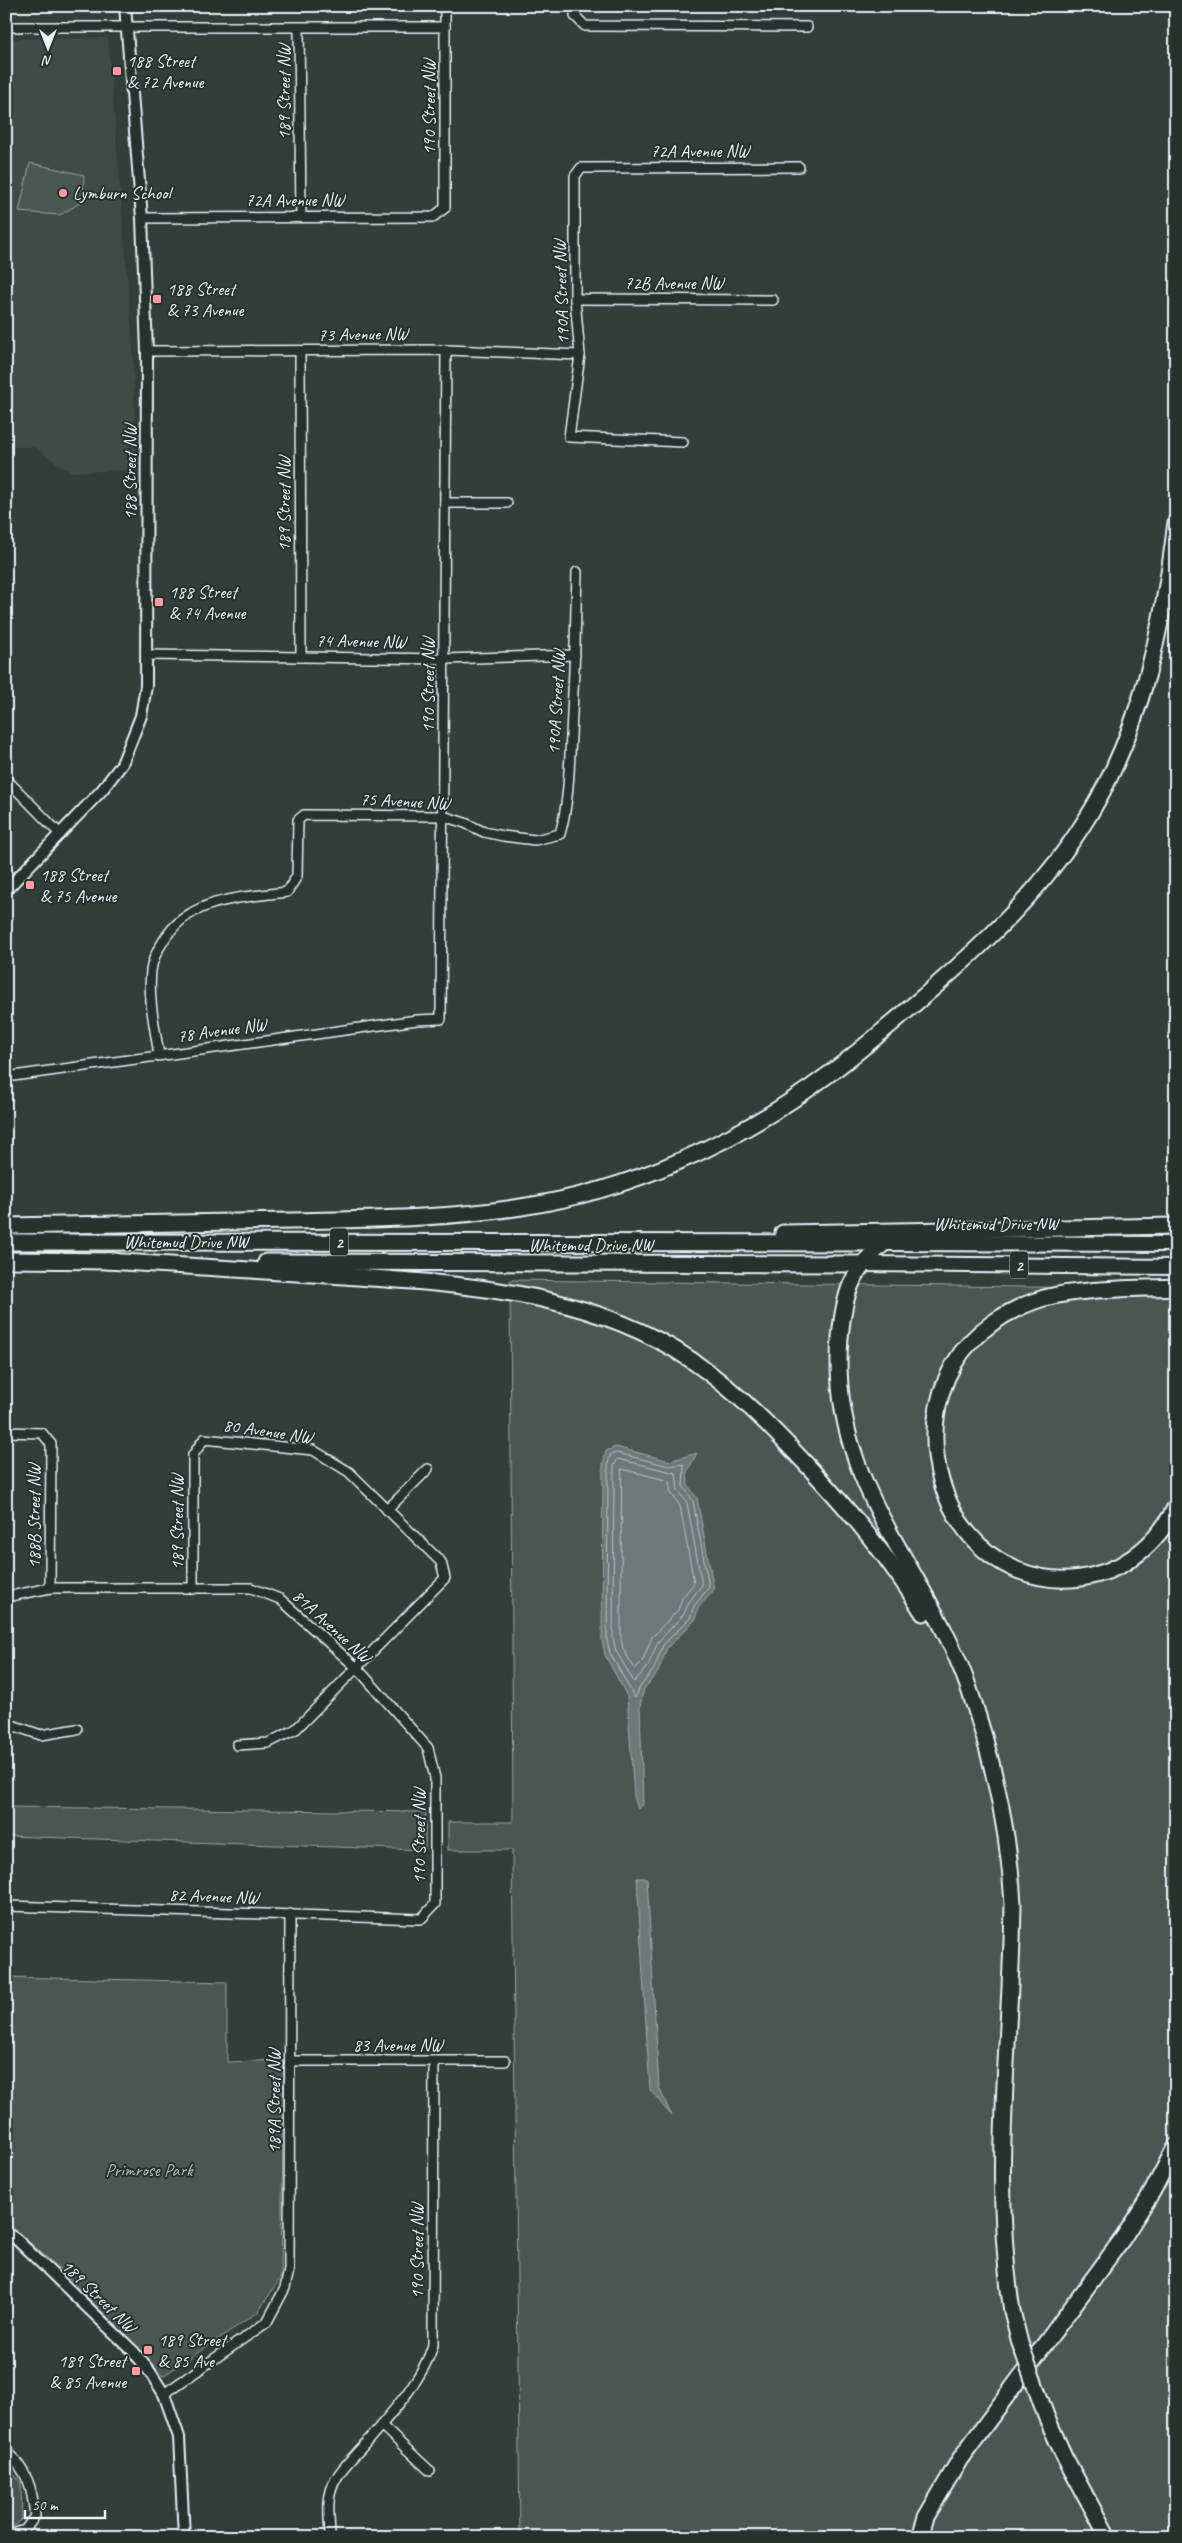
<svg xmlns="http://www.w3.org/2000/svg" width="1182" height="2543" font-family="Caveat,sans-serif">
<rect width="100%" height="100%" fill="#323e39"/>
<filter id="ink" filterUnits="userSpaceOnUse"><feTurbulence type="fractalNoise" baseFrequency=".02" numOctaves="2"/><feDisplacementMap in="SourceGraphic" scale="10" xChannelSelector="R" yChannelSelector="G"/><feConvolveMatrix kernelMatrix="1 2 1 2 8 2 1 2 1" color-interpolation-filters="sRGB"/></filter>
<g filter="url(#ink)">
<polygon fill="#3f4b46" points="108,38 133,348 136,470 70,472 34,447 6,447 6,39"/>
<g fill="#495651" stroke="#98a4a4">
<polygon points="30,163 84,175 83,201 60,215 19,212"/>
<polygon points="510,1280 1176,1289 1176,2537 520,2537 512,1850 448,1850 448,1822 513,1822"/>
<polygon points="6,1807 426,1812 425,1850 6,1836"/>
<polygon points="6,1977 227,1982 227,2062 284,2060 281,2277 258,2312 163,2376 61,2270 6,2222"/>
<polygon points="6,2464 21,2483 22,2519 16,2525 6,2528"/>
</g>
<g fill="#6d7978" stroke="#9ea9ab">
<polygon points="616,1447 670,1461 697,1453 687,1472 688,1485 697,1498 714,1590 698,1608 695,1620 667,1648 658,1672 644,1689 640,1706 643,1805 638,1809 634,1796 627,1696 605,1655 602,1640 603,1464 606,1451"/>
<polygon points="637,1878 647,1878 659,2087 671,2115 650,2090"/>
</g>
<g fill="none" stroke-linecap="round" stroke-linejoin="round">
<g stroke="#b7c1c5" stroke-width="1">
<polygon points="617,1453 669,1466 684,1464 683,1486 693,1501 709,1587 694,1606 690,1618 663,1645 654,1669 640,1687 635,1698 610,1653 607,1640 608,1465 610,1455"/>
<polygon points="618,1459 676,1473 678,1490 687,1503 702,1585 689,1602 684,1614 658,1642 648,1666 634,1682 616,1651 613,1639 614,1466"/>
<polygon points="622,1469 669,1481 671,1493 680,1506 694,1583 682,1598 678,1610 652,1637 642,1662 635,1669 623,1649 621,1638"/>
</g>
<defs>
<g id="minor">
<polyline points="575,6 575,16 585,26 807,27"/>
<polyline points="6,27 445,27"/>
<polyline points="299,28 301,216"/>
<polyline points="142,218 433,217 445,208 445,6"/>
<polyline points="575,299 773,300"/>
<polyline points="147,351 446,350 580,355"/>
<polyline points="300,351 301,657"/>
<polyline points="683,442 569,437 580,355 575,299 575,176 581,168 799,167"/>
<polyline points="445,503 507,503"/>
<polyline points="146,655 445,659 575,655"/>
<polyline points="6,779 60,834"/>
<path d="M159,1055C155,1028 148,999 151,971C152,960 158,949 164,940C190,897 242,898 287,892L297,876L298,820L304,815L443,816L465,823L484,832L503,836L535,840L560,834C569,802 569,768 571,736C574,681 576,626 577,572"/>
<polyline points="6,1077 417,1020 441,1019 446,350"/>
<polyline points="6,1432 42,1433 51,1444 50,1588"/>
<polyline points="387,1510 428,1469"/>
<polyline points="193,1589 193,1455 204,1439 313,1450 349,1472 441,1562 445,1578 296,1729 268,1743 237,1745"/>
<polyline points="6,1597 50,1588 251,1588 280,1599 358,1669 428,1748 435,1778 435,1904 421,1919 6,1906"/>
<polyline points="6,1723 41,1735 77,1729"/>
<polyline points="291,2061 505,2061"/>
<polyline points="164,2394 267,2322 285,2288 289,2270 290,1914"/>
<polyline points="381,2425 430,2471"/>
<path d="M6,2451C28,2472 32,2487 35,2516L25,2530L6,2536"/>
<path d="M330,2537C330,2524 327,2507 330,2495C334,2474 351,2460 364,2445C388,2417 423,2380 433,2345L434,2061"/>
</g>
<g id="tertiary">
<polyline points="6,890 102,790 122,764 141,716 146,686 147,351 142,218 125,6"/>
<polyline points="6,2233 16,2239 133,2351 150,2372 164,2394 179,2437 184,2537"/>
</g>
<g id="trunk">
<polyline points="884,1243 1176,1244"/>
<polyline points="862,1264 1176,1267"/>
</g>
<g id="motorway">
<path d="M6,1226C101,1224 196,1222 291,1221C368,1219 445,1219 521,1207C631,1191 740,1141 829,1074C862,1050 893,1022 924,996C986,943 1046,886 1089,815C1142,728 1164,622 1176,522"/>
<polyline points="783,1233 1176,1226"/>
<polyline points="6,1242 884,1243"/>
<path d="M884,1243C850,1272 844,1295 840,1338C828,1482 922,1560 967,1683C992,1754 1009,1830 1013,1904C1011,2040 991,2177 1012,2311"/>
<polyline points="6,1260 115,1261"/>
<path d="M107,1261C186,1266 265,1271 344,1276C457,1284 574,1290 674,1349C724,1379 767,1422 806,1464C850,1511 890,1558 923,1613"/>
<polyline points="266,1262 862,1264"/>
<path d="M1176,1287C1136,1289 1082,1288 1044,1298C1008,1309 973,1331 954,1364C913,1434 940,1538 1017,1570C1042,1580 1069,1582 1095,1575C1131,1566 1160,1539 1176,1506"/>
<polyline points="1046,2416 1064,2456 1108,2537"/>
<polyline points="920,2537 926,2517 960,2459 1123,2238 1152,2192 1176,2146"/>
</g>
</defs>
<use href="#minor" stroke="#e8f1f8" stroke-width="12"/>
<use href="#tertiary" stroke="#e8f1f8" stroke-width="14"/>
<use href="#trunk" stroke="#e8f1f8" stroke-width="18"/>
<use href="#motorway" stroke="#e8f1f8" stroke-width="19"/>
<use href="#minor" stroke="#26332d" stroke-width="9"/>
<use href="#tertiary" stroke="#26332d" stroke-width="10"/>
<use href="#trunk" stroke="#26332d" stroke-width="14"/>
<use href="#motorway" stroke="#26332d" stroke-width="15"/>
<defs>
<polyline id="motorway-bridge" points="1012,2311 1020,2343 1046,2416"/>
</defs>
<use href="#motorway-bridge" stroke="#e8f1f8" stroke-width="19" stroke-linecap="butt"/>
<use href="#motorway-bridge" stroke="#26332d" stroke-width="15"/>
</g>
</g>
<g fill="#ff9aa2" stroke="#26332d" stroke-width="2">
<rect x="112" y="66" width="10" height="10" rx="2.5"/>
<circle cx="63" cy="193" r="5"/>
<rect x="152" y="294" width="10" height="10" rx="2.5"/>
<rect x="154" y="597" width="10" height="10" rx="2.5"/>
<rect x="25" y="880" width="10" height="10" rx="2.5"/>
<rect x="143" y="2345" width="10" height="10" rx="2.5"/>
<rect x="131" y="2366" width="10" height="10" rx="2.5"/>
</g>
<g text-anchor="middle" stroke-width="4" stroke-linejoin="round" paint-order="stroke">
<g fill="#26332d" stroke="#aeb8bb" stroke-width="1">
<rect x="330" y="1228.5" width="18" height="27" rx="4"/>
<rect x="1010" y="1251.5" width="18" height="27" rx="4"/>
</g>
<g font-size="16" font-weight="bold" fill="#e8f1f8">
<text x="339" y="1248">2</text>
<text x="1019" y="1271">2</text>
</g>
<g font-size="18" fill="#e8f1f8" stroke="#26332d" text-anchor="start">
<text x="127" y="67">188 Street<tspan x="127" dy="21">&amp; 72 Avenue</tspan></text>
<text x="73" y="199">Lymburn School</text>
<text x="167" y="295">188 Street<tspan x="167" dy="21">&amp; 73 Avenue</tspan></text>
<text x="169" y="598">188 Street<tspan x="169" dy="21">&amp; 74 Avenue</tspan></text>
<text x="40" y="881">188 Street<tspan x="40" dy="21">&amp; 75 Avenue</tspan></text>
<text x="158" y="2346">189 Street<tspan x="158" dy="21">&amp; 85 Ave</tspan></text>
<text x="126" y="2367" text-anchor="end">189 Street<tspan x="126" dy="21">&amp; 85 Avenue</tspan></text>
</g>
<g font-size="18" fill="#e8f1f8" stroke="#26332d">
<text transform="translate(284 92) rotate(-90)" y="6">189 Street NW</text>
<text transform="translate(429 107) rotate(-90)" y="6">190 Street NW</text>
<text x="700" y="157">72A Avenue NW</text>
<text x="295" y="206">72A Avenue NW</text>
<text x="674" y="289">72B Avenue NW</text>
<text transform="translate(561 292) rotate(-92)" y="6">190A Street NW</text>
<text transform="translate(363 334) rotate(-1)" y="6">73 Avenue NW</text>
<text transform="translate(130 472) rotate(-90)" y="6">188 Street NW</text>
<text transform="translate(284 504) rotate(-90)" y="6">189 Street NW</text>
<text transform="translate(361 641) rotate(1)" y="6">74 Avenue NW</text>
<text transform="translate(428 685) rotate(-90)" y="6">190 Street NW</text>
<text transform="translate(556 702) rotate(-87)" y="6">190A Street NW</text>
<text transform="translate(405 801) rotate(3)" y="6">75 Avenue NW</text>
<text transform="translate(222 1030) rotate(-8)" y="6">78 Avenue NW</text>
<text x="996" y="1230">Whitemud Drive NW</text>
<text x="186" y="1248">Whitemud Drive NW</text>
<text x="591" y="1251">Whitemud Drive NW</text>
<text transform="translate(268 1431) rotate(8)" y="6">80 Avenue NW</text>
<text transform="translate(34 1516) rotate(-90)" y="6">188B Street NW</text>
<text transform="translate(177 1522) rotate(-90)" y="6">189 Street NW</text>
<text transform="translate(332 1626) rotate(42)" y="6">81A Avenue NW</text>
<text transform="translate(419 1836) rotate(-90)" y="6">190 Street NW</text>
<text transform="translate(214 1896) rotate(2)" y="6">82 Avenue NW</text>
<text x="398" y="2051">83 Avenue NW</text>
<text transform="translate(274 2101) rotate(-90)" y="6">189A Street NW</text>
<text transform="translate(417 2251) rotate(-90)" y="6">190 Street NW</text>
<text transform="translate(99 2296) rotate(44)" y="6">189 Street NW</text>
</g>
<g font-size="18" fill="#b0bbbe" stroke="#26332d">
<text x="149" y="2176">Primrose Park</text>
</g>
</g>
<rect width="1182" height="2543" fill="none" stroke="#26332d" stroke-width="25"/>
<rect x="12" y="12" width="1157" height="2518" fill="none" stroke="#e8f1f8" stroke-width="2" filter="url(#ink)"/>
<g transform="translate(48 48) rotate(180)" stroke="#26332d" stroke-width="4" paint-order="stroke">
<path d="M0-4L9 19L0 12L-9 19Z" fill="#e8f1f8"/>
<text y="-8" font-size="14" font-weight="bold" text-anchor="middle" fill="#e8f1f8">N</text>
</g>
<path d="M25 2510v8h80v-8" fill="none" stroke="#e8f1f8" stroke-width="2.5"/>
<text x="32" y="2510" font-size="15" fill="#e8f1f8" stroke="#26332d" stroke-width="4" paint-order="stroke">50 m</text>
</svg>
